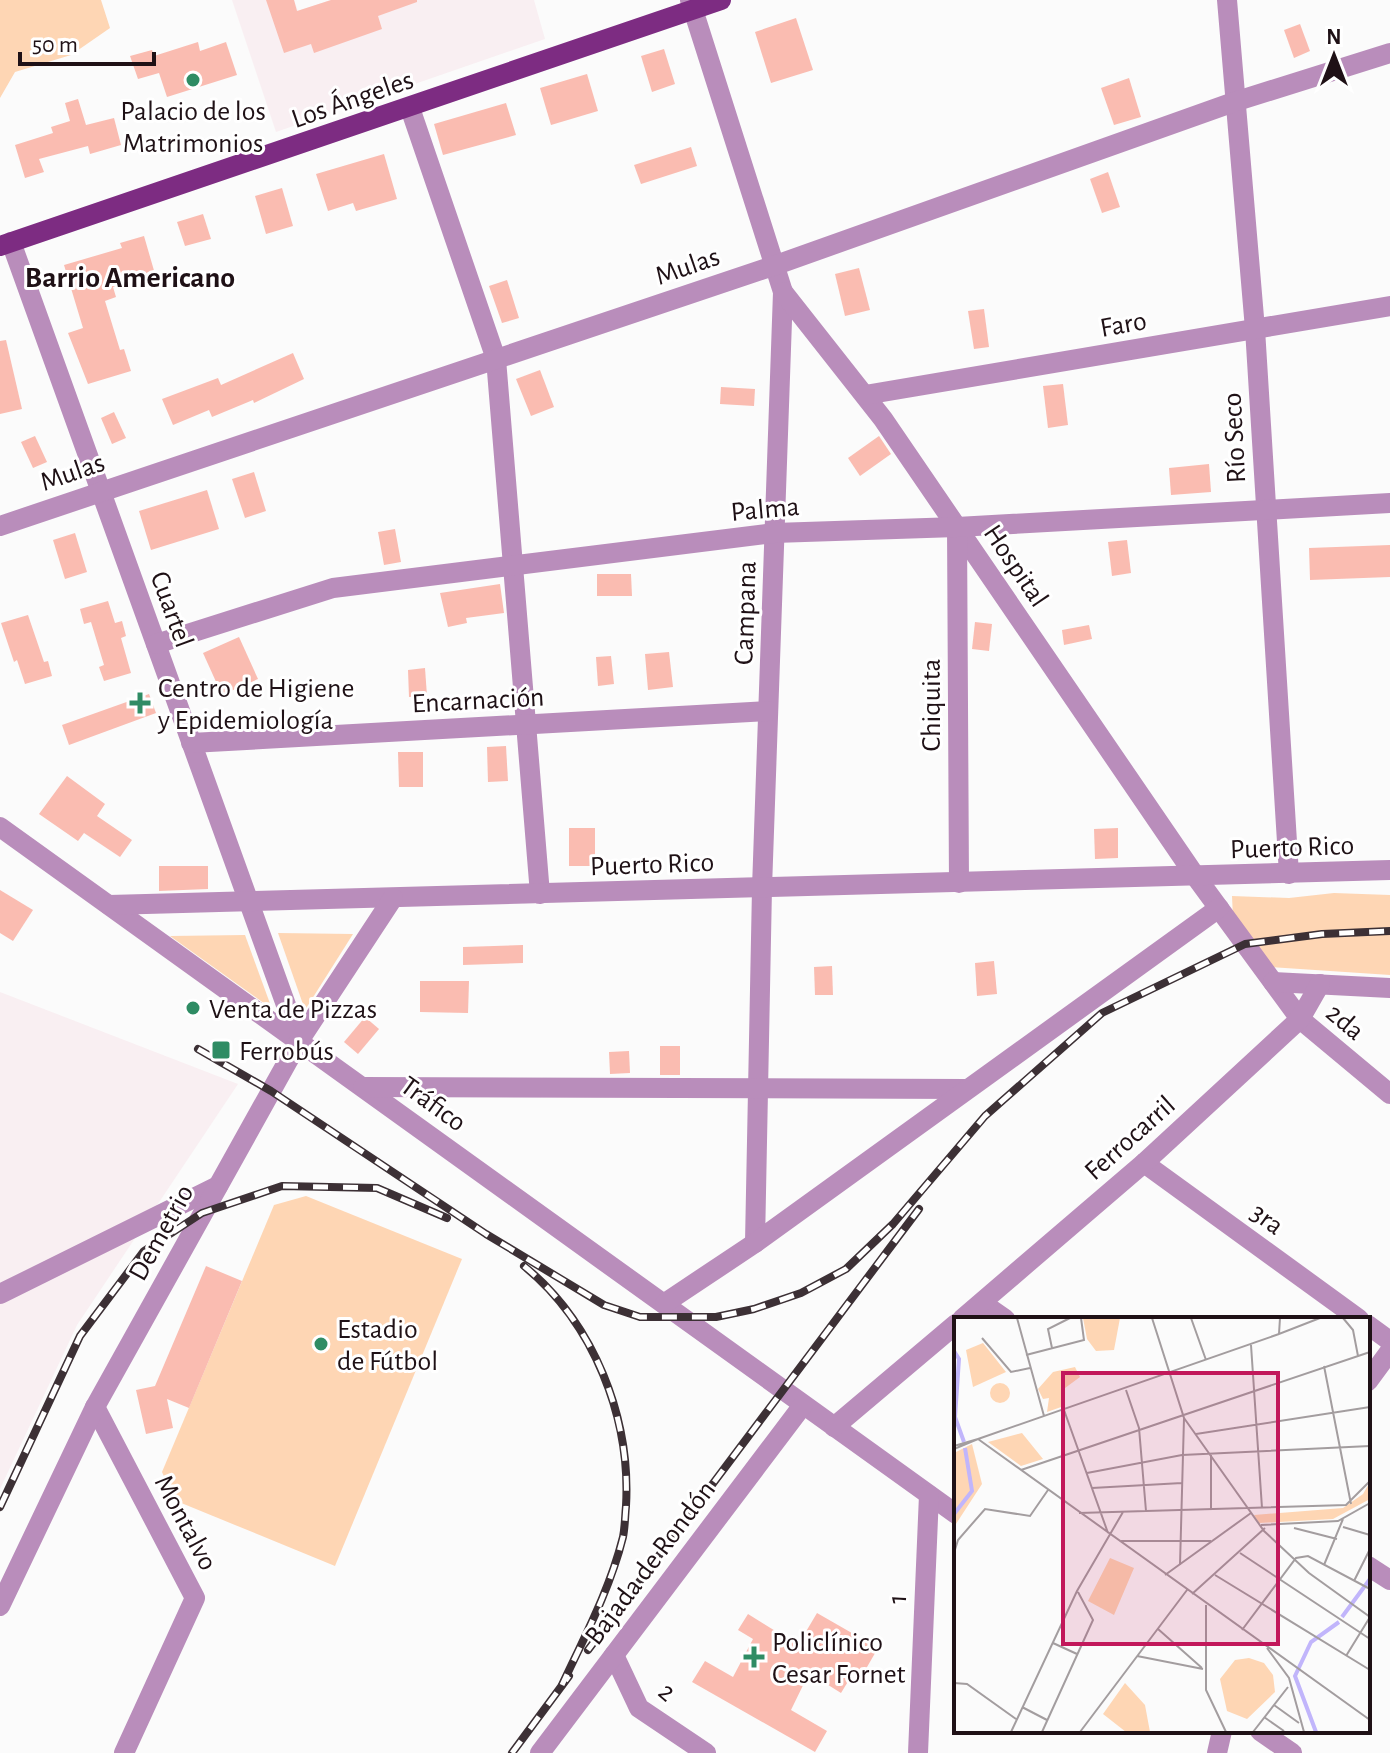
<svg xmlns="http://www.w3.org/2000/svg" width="1390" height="1753" font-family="'Alegreya Sans',sans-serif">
<rect width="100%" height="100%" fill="#fbfbfb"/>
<g fill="#f9eff2">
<polygon points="232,0 294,0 298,11 331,0 534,0 545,39 276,132"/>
<polygon points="0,992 238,1084 77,1325 0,1489"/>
</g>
<g fill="#fed6b4">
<polygon points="0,0 101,0 110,28 71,55 15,72 0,98"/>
<polygon points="1334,893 1390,895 1390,975 1269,967 1233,918 1232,896 1289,898"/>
<polygon points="278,933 353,934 305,1010"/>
<polygon points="245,935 272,1009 170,936"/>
<polygon points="306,1196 462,1259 335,1566 174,1500 162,1472 274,1205"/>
</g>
<g fill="#fabcb1">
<polygon points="266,0 294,0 297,11 331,0 417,0 417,2 378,16 382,29 314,53 311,44 284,53"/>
<polygon points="796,18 813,70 771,83 755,32"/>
<polygon points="1300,24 1310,51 1294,58 1284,30"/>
<polygon points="198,42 200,51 226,42 237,75 167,97 159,73 138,79 130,56 152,50 154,56"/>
<polygon points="664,49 675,84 652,92 641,56"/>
<polygon points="587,74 598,111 551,125 540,88"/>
<polygon points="1129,78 1141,117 1114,125 1101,88"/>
<polygon points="78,99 86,125 114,118 121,145 90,154 88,146 39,159 44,172 25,178 15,145 53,133 51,127 70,121 65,103"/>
<polygon points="506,103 516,135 443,155 434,124"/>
<polygon points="691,147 697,166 641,184 634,165"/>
<polygon points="384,154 397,199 356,211 353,203 328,211 316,174"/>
<polygon points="1108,172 1120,207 1102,213 1090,179"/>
<polygon points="282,188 293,226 266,234 255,196"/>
<polygon points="203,214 211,239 185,246 177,222"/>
<polygon points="144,236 155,274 113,287 116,297 105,301 120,350 124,349 131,371 88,384 68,333 83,328 64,265 122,248 120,243"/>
<polygon points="859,268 870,310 845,316 835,274"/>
<polygon points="507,280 519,318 502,323 489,286"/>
<polygon points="984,309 989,347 974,349 968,311"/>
<polygon points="6,340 22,409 0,414 0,341"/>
<polygon points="293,353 304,379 254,403 253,400 212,417 209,410 173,425 162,399 218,378 221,385"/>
<polygon points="540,370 554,407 531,416 516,379"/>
<polygon points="1063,384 1068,425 1048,428 1043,386"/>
<polygon points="721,387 755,389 754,406 720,404"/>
<polygon points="114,412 126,438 112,444 101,418"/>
<polygon points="35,436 47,462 33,468 21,442"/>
<polygon points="879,436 891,454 860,476 848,458"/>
<polygon points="1209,464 1211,492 1171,495 1169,468"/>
<polygon points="254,472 266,511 245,518 232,479"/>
<polygon points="207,490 219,529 151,550 139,511"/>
<polygon points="395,529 401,562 384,565 378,532"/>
<polygon points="75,533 87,572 65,579 53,540"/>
<polygon points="1127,540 1131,573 1112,576 1108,542"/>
<polygon points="1390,545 1390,577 1310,580 1309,548"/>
<polygon points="597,574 631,574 632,596 597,596"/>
<polygon points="500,584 504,613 466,618 467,623 448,627 440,593"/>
<polygon points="108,601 115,623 122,621 126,636 121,638 131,673 104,681 99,667 104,665 91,622 84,624 80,609"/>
<polygon points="28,615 44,662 48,661 52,676 25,684 17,660 14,662 1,623"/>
<polygon points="975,622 992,624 989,651 972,649"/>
<polygon points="1089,625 1092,639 1064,645 1062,630"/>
<polygon points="239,637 258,679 222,695 203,653"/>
<polygon points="669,652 673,687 648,690 645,654"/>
<polygon points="611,656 614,684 598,686 596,657"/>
<polygon points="425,668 427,696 409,697 408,670"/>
<polygon points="149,694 156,713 69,745 62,725"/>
<polygon points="506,746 508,781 488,782 487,747"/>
<polygon points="398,752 423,752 423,787 399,787"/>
<polygon points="67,776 105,804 97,816 132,840 120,857 84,833 78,841 39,814"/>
<rect x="569" y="828" width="26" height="38"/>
<polygon points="1118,828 1118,858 1095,859 1094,829"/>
<polygon points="159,866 208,866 208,889 159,891"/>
<polygon points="0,890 33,910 13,941 0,933"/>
<polygon points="523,945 523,963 463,965 463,947"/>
<polygon points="994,961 997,994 977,996 975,963"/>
<polygon points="832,966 833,995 815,995 814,967"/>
<polygon points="420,981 469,981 468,1013 420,1012"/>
<polygon points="365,1017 379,1029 358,1054 344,1042"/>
<rect x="660" y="1046" width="20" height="29"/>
<polygon points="629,1051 630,1073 610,1074 609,1052"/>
<polygon points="206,1266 242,1281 189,1408 167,1399 173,1428 146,1434 136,1390 155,1386"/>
<polygon points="817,1613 878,1648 863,1674 855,1670 841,1693 809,1673 791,1710 827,1731 815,1752 692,1682 705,1661 733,1677 753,1639 738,1630 748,1614 798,1645"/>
</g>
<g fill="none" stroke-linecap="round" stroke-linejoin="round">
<g stroke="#b98dbb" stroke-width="20">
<polyline points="690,0 783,292 762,888 755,1243"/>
<polyline points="1227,0 1255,329 1289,874"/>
<polyline points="410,108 496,359 540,894"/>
<polyline points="11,242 299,1041"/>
<polyline points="783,292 883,419 1196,877 1300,1019 1390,1094"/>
<polyline points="865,395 1390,306"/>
<polyline points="0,526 776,265 1234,102 1390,53"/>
<polyline points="957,527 959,883"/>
<polyline points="156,644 333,588 774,533 957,527 1390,503"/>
<polyline points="191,743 768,711"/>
<polyline points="0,827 956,1514"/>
<polyline points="109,905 1390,870"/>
<polyline points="1273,982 1390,988"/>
<polyline points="363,1087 966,1089"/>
<polyline points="1144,1163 1359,1319"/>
<polyline points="0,1294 218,1186"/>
<polyline points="665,1303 755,1243 1219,908"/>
<polyline points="982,1303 1005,1319"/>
<polyline points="962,1319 1144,1163 1300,1019 1320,984"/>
<polyline points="1368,1325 1390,1341"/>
<polyline points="1368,1381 1390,1351"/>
<polyline points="95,1407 195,1598 124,1753"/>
<polyline points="834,1427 956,1324"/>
<polyline points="1368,1566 1390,1580"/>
<polyline points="0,1606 95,1407 299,1041 393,898"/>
<polyline points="614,1655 639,1708 706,1753"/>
<polyline points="1260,1731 1292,1753"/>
<polyline points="540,1753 803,1405"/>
<polyline points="918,1753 929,1495"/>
<polyline points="1217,1753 1222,1731"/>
</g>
<polyline stroke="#7d2c82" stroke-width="20" points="0,246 721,0"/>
<defs>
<g id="rail">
<polyline points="198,1049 271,1091 486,1234 604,1305 640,1317 716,1317 754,1309 801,1293 846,1269 893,1224 985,1116 1102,1013 1245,944 1322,934 1390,931"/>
<path d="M524,1266C594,1323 631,1418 626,1506C625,1516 625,1527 623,1537C610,1589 585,1636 562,1685"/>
<polyline points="0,1507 80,1336 144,1251 202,1213 282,1186 377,1188 447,1218"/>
<polyline points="588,1650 919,1209"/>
<polyline points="512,1753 569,1676"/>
</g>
</defs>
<use href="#rail" stroke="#3c3035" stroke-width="8"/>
<use href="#rail" stroke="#fff" stroke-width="5" stroke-dasharray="15" stroke-linecap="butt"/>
</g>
<g fill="#2f8c64" stroke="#fff" stroke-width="3">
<circle cx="193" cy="80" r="8"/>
<path d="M136 691h8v8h8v8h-8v8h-8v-8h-8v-8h8z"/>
<circle cx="193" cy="1008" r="8"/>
<rect x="211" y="1040" width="20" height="20" rx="4"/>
<circle cx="321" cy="1344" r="8"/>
<path d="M750 1645h8v8h8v8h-8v8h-8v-8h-8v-8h8z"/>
</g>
<g text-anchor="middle" stroke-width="6" stroke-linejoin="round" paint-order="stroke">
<g font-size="28" fill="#1f1116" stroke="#fff">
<text transform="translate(352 98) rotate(-19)" y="10">Los Ángeles</text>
<text transform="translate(687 265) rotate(-19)" y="10">Mulas</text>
<text transform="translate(1123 323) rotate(-10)" y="10">Faro</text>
<text transform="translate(1233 438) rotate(-93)" y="10">Río Seco</text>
<text transform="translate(72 471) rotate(-19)" y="10">Mulas</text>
<text transform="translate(765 508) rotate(-5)" y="10">Palma</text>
<text transform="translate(1017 565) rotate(56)" y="10">Hospital</text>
<text transform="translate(173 609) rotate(70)" y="10">Cuartel</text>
<text transform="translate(744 613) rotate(-88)" y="10">Campana</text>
<text transform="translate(478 699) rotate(-3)" y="10">Encarnación</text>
<text transform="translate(930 705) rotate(-90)" y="10">Chiquita</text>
<text transform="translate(1292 846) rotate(-2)" y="10">Puerto Rico</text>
<text transform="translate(652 863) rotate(-2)" y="10">Puerto Rico</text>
<text transform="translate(1346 1021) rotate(40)" y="10">2da</text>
<text transform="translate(434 1103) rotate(36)" y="10">Tráfico</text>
<text transform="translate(1129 1137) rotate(-42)" y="10">Ferrocarril</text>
<text transform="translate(1268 1218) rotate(36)" y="10">3ra</text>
<text transform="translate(160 1232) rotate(-61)" y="10">Demetrio</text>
<text transform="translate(187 1522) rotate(62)" y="10">Montalvo</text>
<text transform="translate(649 1562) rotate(-53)" y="10">Bajada de Rondón</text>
<text transform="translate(896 1599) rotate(-87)" y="10">1</text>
<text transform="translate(668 1691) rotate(41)" y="10">2</text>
</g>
<g font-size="28" fill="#1f1116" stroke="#fff" text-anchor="start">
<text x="193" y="120" text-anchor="middle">Palacio de los<tspan x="193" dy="32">Matrimonios</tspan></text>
<text x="158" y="697">Centro de Higiene<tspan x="158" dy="32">y Epidemiología</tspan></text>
<text x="209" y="1018">Venta de Pizzas</text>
<text x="239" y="1060">Ferrobús</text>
<text x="337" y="1338">Estadio<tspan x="337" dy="32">de Fútbol</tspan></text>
<text x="772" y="1651">Policlínico<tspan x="772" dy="32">Cesar Fornet</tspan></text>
</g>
<g font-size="30" font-weight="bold" fill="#1f1116" stroke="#fff">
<text x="130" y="287">Barrio Americano</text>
</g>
</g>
<g transform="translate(954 1317)">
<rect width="416" height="416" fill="#fbfbfb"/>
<path d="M129,1H166L160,33L142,34L133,22ZM29,26L52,55L19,70L12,33ZM121,50L126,60L107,74L110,89L93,95L95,81L89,82L84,72L99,55ZM36 76a10 10 0 1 1 20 0a10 10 0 1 1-20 0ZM68,116L89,142L67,149L34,125ZM18,127L28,167L0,210V136ZM416,165V182L379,202L305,206L300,198L389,191L409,177ZM156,241L180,251L160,298L134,284ZM295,341L310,346L319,358L321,375L293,402L273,394L266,362L281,343ZM171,366L191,388L196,415H172L149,397Z" fill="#fed6b4"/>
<path fill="none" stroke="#c1b5fb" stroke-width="4" d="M0,34L5,42L1,100L10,125M0,197L18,174L11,131M388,300L416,262M362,415L341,359L357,325L385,305"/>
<path fill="none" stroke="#a39d9f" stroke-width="2" d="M63,1L90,99M198,1L230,101L226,248M237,1L252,43M326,1L325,17L366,1M389,1L399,13L404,39M28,21L57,55L76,51M297,28L308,191M98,31L94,12L116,1M72,38L130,23L127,1M370,49L397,187M172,73L185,111L192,194M110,93L154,216M230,101L310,214L355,256L416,300L392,339M242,117L416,90M24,122L416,403M24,122L325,17M0,129L24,122L0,132M257,138V193M67,153L416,35M133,156L228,138L416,129M138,171L228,166M125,196L392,188L416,164M307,208L384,204L416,186M389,210L416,218M340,211L383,222M167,224H257M0,236L4,223L31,192L76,199L94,173M286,236L416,322M370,248L389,202M211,258L297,196M261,258L416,353M400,264L416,232M238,277L311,211M252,288V373L272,415M204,312L248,351M288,313L342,241L354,239L416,272M99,326L123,337M313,331L335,361L350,415M183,339L249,352M0,366L13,367L62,402M320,388L345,406M68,390L93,403M310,400L330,414M57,415L123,274L169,195M88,415L139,303L124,275M126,415L233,273M299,415L334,370"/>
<path fill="#c2185b" fill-opacity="0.15" stroke="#c2185b" stroke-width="4" d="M109,56H324V327H109Z"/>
<rect width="416" height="416" fill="none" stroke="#1f1116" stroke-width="4"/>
</g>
<g transform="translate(1334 56)" stroke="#ffffff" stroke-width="6" paint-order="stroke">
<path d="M0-6L14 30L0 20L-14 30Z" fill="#1f1116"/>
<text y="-12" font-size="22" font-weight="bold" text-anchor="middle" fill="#1f1116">N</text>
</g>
<path d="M20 52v12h134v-12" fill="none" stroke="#1f1116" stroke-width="4"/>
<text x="32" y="52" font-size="24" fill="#1f1116" stroke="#ffffff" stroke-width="6" paint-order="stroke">50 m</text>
</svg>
